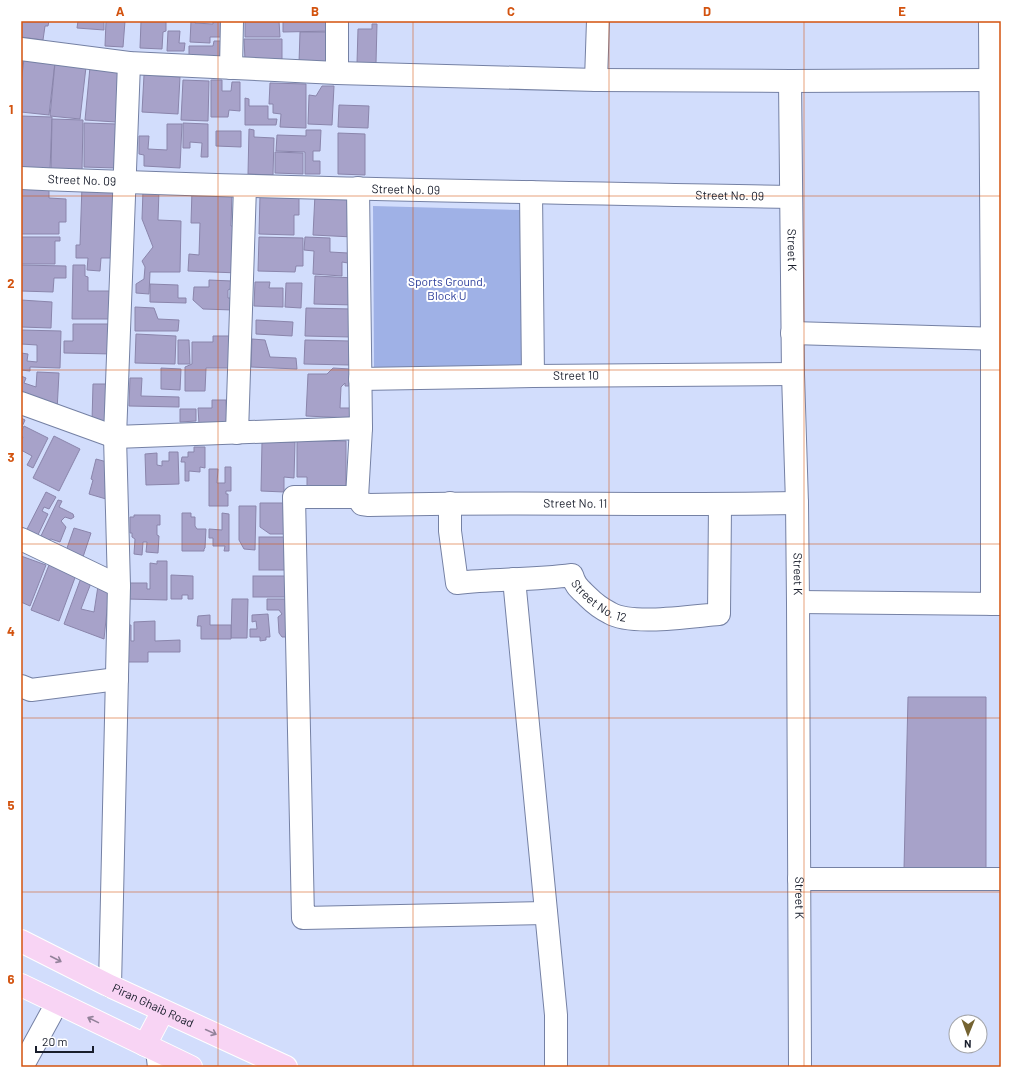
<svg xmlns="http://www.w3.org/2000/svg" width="1022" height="1088" font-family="Barlow,sans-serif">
<rect width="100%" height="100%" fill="#d2ddfc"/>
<polygon fill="#9fb1e6" points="373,206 520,210 523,368 374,367"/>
<g fill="#a7a2c9" stroke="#8a85ab">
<polygon points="21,21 49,21 48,26 45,26 43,40 21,37"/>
<polygon points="78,21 104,21 104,30 77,28"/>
<polygon points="106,21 125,21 123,47 105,46"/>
<polygon points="141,21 166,21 166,31 163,32 162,49 140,48"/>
<polygon points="191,21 195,21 195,23 213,24 213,21 223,21 223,37 210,37 210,43 190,42"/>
<polygon points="245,21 279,21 280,37 245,37"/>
<polygon points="283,21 333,21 333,31 283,32"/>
<polygon points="372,24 377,24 376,63 357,63 358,29 372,29"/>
<polygon points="168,31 180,31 179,43 185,43 184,51 167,51"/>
<polygon points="300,32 330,32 330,63 299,63"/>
<polygon points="244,39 282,39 282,60 245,60"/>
<polygon points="214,41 221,41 221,57 189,56 189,46 213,46"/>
<polygon points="21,59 23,59 21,82"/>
<polygon points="24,59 55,62 49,115 21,112 21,83"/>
<polygon points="55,63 86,67 80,119 50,116"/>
<polygon points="90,67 121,70 116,122 85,120"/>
<polygon points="144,75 180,77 178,114 142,112"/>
<polygon points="183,80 209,81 208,121 181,120"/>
<polygon points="211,80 222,80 222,91 231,91 232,82 240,82 240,111 229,110 228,117 211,117"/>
<polygon points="270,83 306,84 306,128 280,127 281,114 273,113 273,104 269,104"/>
<polygon points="322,86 334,86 332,125 308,124 309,95 316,96"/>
<polygon points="245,98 249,99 249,106 268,106 268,119 277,119 276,125 245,125"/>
<polygon points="339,105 369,106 368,128 338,127"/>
<polygon points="21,116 52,117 50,170 21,169"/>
<polygon points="52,119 83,120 82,172 51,171"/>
<polygon points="84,123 117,124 116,168 84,167"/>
<polygon points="183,123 208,124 208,157 201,157 202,143 190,142 190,148 183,148"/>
<polygon points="167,124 182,124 180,168 144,166 144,155 139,154 139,136 149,136 148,149 167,150"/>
<polygon points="249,129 254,130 254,137 274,138 273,175 248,174"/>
<polygon points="306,130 321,130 320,151 313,151 313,161 320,161 320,174 305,174 305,152 276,151 277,135 306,136"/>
<polygon points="216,131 241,131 241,147 216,146"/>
<polygon points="338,133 365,134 365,175 338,174"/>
<polygon points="275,152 303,153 303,174 275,173"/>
<polygon points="82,185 119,185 118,258 101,258 100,271 87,270 88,258 76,258 76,245 80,245"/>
<polygon points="21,186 49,186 49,198 66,199 66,222 59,222 59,234 21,234"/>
<polygon points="143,190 159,190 158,220 181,221 180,272 150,272 149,294 136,293 136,284 144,279 145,267 142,261 153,247 142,219"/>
<polygon points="192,190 232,191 231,226 237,226 238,273 188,271 189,254 199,255 200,223 191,223"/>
<polygon points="315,194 355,196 353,237 313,235"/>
<polygon points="260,195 299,196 299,215 294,215 294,235 259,234"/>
<polygon points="21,237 60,237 60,241 55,241 55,264 21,264"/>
<polygon points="259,237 303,238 303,266 296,266 295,272 258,271"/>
<polygon points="305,237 330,238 330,252 348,253 348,263 342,262 342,276 313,274 314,251 304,250"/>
<polygon points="21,265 66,266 66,278 54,278 53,292 21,291"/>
<polygon points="73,265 85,265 85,276 88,277 88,291 115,291 115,319 72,319"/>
<polygon points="315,276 355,278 354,305 314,304"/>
<polygon points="209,280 232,281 232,288 228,290 228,298 233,298 233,310 203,309 193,300 194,287 209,287"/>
<polygon points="255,282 270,282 269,288 283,288 283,307 254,306"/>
<polygon points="286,283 302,283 301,308 285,307"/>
<polygon points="150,284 178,285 178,298 186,298 186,303 150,302"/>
<polygon points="21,300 52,302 51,328 21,327"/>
<polygon points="135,307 154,308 158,319 179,320 178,331 135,331"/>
<polygon points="306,308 352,309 351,337 305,336"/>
<polygon points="256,320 293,322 292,336 256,334"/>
<polygon points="73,324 113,324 113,354 64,353 64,341 73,341"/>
<polygon points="21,330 61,331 60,368 30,367 30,371 21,370 21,353 28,354 27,361 37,362 37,345 21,344"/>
<polygon points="136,334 176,336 175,364 135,363"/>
<polygon points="213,336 234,336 234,368 206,368 205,391 185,391 185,367 192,364 192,342 213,342"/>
<polygon points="252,339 265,340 270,357 296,358 297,369 251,367"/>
<polygon points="178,340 189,340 190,364 178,364"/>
<polygon points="305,340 350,341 349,365 304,364"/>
<polygon points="161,368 181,369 180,390 161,389"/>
<polygon points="333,368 350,369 349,386 345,386 345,383 341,387 340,408 350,408 350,418 306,416 308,374 327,374"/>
<polygon points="37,372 59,373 57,411 21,397 21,376 26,378 24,383 36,387"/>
<polygon points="130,378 142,378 141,396 179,397 179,407 129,406"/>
<polygon points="93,384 112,384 112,422 92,421"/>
<polygon points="212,400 226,400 227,424 199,424 198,408 212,408"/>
<polygon points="180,409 196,409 196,421 180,422"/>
<polygon points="21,418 25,420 21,429"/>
<polygon points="24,426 48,438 33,468 27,465 32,456 21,450 21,441 23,437 21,436 21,432"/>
<polygon points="54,436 80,449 59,491 33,478"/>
<polygon points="297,441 346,441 346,492 307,492 307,477 297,477"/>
<polygon points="262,442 295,442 294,478 284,477 284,492 261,491"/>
<polygon points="194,447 205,447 205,468 200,467 200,472 189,471 189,481 185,481 185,462 181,462 182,457 188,457 188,452 194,452"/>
<polygon points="169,452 178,452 179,484 146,485 145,454 157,453 157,465 162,466 162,461 169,461"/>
<polygon points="96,459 107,462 106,499 89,494 93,480 91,479"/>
<polygon points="225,467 231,467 231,491 226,491 226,494 228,494 228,506 209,506 209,469 218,469 217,483 225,483"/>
<polygon points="46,492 56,497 49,509 44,507 42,511 48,514 36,539 25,533"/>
<polygon points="58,500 62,501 59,507 73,514 74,517 71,519 65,517 61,521 66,527 60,542 51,539 46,541 40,538"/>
<polygon points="260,503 289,503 289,534 270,534 260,527"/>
<polygon points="239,506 256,506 255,550 244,549 239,540"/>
<polygon points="182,513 191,513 191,517 195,517 195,526 197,529 206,529 205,548 204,549 204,551 182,551"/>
<polygon points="222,513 229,514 229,551 224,551 225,546 213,546 213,538 209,538 209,529 222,530"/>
<polygon points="134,515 160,515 160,525 157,525 157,535 159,536 158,553 146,552 147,542 143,542 142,555 134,554 135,539 132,537 132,533 130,533 130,517 134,517"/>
<polygon points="74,528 91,533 83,557 66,551"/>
<rect x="259" y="537" width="30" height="33"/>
<polygon points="21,556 46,565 30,606 21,602"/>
<polygon points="157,561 167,561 167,600 127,599 127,583 147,583 147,589 150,589 150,563 157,564"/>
<polygon points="49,565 76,575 59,621 31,610"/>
<polygon points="171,575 193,576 193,599 188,599 188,595 182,595 182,599 171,599"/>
<rect x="253" y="576" width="37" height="21"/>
<polygon points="81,578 91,583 81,609 94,612 98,586 109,591 104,639 64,624"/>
<polygon points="232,599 248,599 247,638 231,638"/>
<polygon points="267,599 291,599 292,637 282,637 279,633 278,617 282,614 279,610 267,610"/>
<polygon points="268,614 270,637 266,637 266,640 260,641 260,637 250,637 250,629 257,629 256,621 252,622 252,615"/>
<polygon points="210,615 210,625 231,625 231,639 201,639 201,626 197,626 198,616"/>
<polygon points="155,621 155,641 180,640 180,652 148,652 148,662 125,662 125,625 131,625 131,641 134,641 134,622"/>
<polygon points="908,697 986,697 986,870 904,869"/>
</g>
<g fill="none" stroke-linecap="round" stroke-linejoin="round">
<defs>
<g id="minor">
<polyline points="990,21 992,339 992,604"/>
<polyline points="21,49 129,63 337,73 596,80 790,81 991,80"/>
<polyline points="231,68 232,21"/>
<polyline points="337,73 337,21"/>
<polyline points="596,80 598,21"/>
<path id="s1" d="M790,81L793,374L797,503L798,602L800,1067"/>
<path id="s2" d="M21,178C277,189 534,192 791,197"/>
<polyline points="531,192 533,376"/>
<polyline points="792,333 1001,339"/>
<path id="s3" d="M360,379L533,376L793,374"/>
<polyline points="21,403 115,437 361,428"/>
<polyline points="237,433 245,186"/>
<polyline points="357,497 294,497 303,918 546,913"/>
<path id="s4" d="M357,497L362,504L369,505C512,501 654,506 797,503"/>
<polyline points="357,497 361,428 358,188"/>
<path id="s5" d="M450,503V531L457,583C495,579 534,580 572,575C575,586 580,589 588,597C594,603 602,609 610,613C632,626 693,616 719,614L720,505"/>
<polyline points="21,539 119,586"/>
<polyline points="514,579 556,1015 556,1067"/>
<polyline points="798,602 1001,604"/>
<polyline points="21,686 31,690 117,679"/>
<polyline points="799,879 1001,879"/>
<polyline points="110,986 119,586 115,437 129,63"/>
<polyline points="157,1051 159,1067"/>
<polyline points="22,1067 57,1003"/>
</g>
<g id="major">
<path id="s6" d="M21,941L110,986L286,1067"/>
<polyline points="21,985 191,1067"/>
<polyline points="145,1045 163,1011"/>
</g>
</defs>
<use href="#minor" stroke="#7581a4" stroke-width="24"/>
<use href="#major" stroke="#fff" stroke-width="24"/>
<use href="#minor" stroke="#fff" stroke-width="22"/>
<use href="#major" stroke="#f8d4f4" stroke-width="22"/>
</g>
<defs><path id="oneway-shaft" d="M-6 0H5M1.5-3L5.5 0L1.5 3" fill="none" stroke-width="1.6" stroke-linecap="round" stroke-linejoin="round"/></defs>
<g stroke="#93829a">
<use href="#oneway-shaft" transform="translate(56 959) rotate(27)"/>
<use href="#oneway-shaft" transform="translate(93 1020) rotate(-154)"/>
<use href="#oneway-shaft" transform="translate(211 1032) rotate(25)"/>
</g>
<path fill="none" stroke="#d3530f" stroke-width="1" stroke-opacity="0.55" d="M218,21V1067M413,21V1067M609,21V1067M804,21V1067M21,196H1001M21,370H1001M21,544H1001M21,718H1001M21,892H1001"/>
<g text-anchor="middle" stroke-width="4" stroke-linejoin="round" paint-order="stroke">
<g font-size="12" fill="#181d2b" stroke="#fff">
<text dy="4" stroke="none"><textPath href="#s2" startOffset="61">Street No. 09</textPath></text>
<text dy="4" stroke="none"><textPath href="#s2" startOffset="385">Street No. 09</textPath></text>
<text dy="4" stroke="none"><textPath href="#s2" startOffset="709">Street No. 09</textPath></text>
<text dy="4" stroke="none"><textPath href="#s1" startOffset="169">Street K</textPath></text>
<text dy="4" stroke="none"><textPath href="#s3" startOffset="216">Street 10</textPath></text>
<text dy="4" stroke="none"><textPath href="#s4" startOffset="222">Street No. 11</textPath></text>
<text dy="4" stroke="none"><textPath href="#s1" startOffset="493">Street K</textPath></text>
<text dy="4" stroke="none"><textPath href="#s5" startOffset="235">Street No. 12</textPath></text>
<text dy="4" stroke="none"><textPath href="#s1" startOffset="817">Street K</textPath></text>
<text dy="4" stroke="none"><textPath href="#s6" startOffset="147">Piran Ghaib Road</textPath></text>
</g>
<g font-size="12" fill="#2f409c" stroke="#fff">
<text x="447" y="286">Sports Ground,<tspan x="447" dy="14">Block U</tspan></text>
</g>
</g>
<rect width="1022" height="1088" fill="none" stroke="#ffffff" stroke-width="44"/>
<g transform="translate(968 1034) rotate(181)"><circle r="19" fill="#ffffff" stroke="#a3a5aa"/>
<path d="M0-3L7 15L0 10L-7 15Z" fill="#746331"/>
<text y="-6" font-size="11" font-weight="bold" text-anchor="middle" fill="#181d2b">N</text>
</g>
<path d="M36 1046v6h57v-6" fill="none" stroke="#181d2b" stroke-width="2"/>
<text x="42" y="1046" font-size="12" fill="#181d2b" stroke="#ffffff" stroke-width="3" paint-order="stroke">20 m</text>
<rect x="22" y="22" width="978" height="1044" fill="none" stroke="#d3530f" stroke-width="1.5"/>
<g font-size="13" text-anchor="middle" font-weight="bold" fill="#d3530f">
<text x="120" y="16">A</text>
<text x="315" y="16">B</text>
<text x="511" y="16">C</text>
<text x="707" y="16">D</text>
<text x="902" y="16">E</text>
<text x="11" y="114">1</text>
<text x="11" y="288">2</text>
<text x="11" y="462">3</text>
<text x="11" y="636">4</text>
<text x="11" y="810">5</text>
<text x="11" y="984">6</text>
</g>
</svg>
